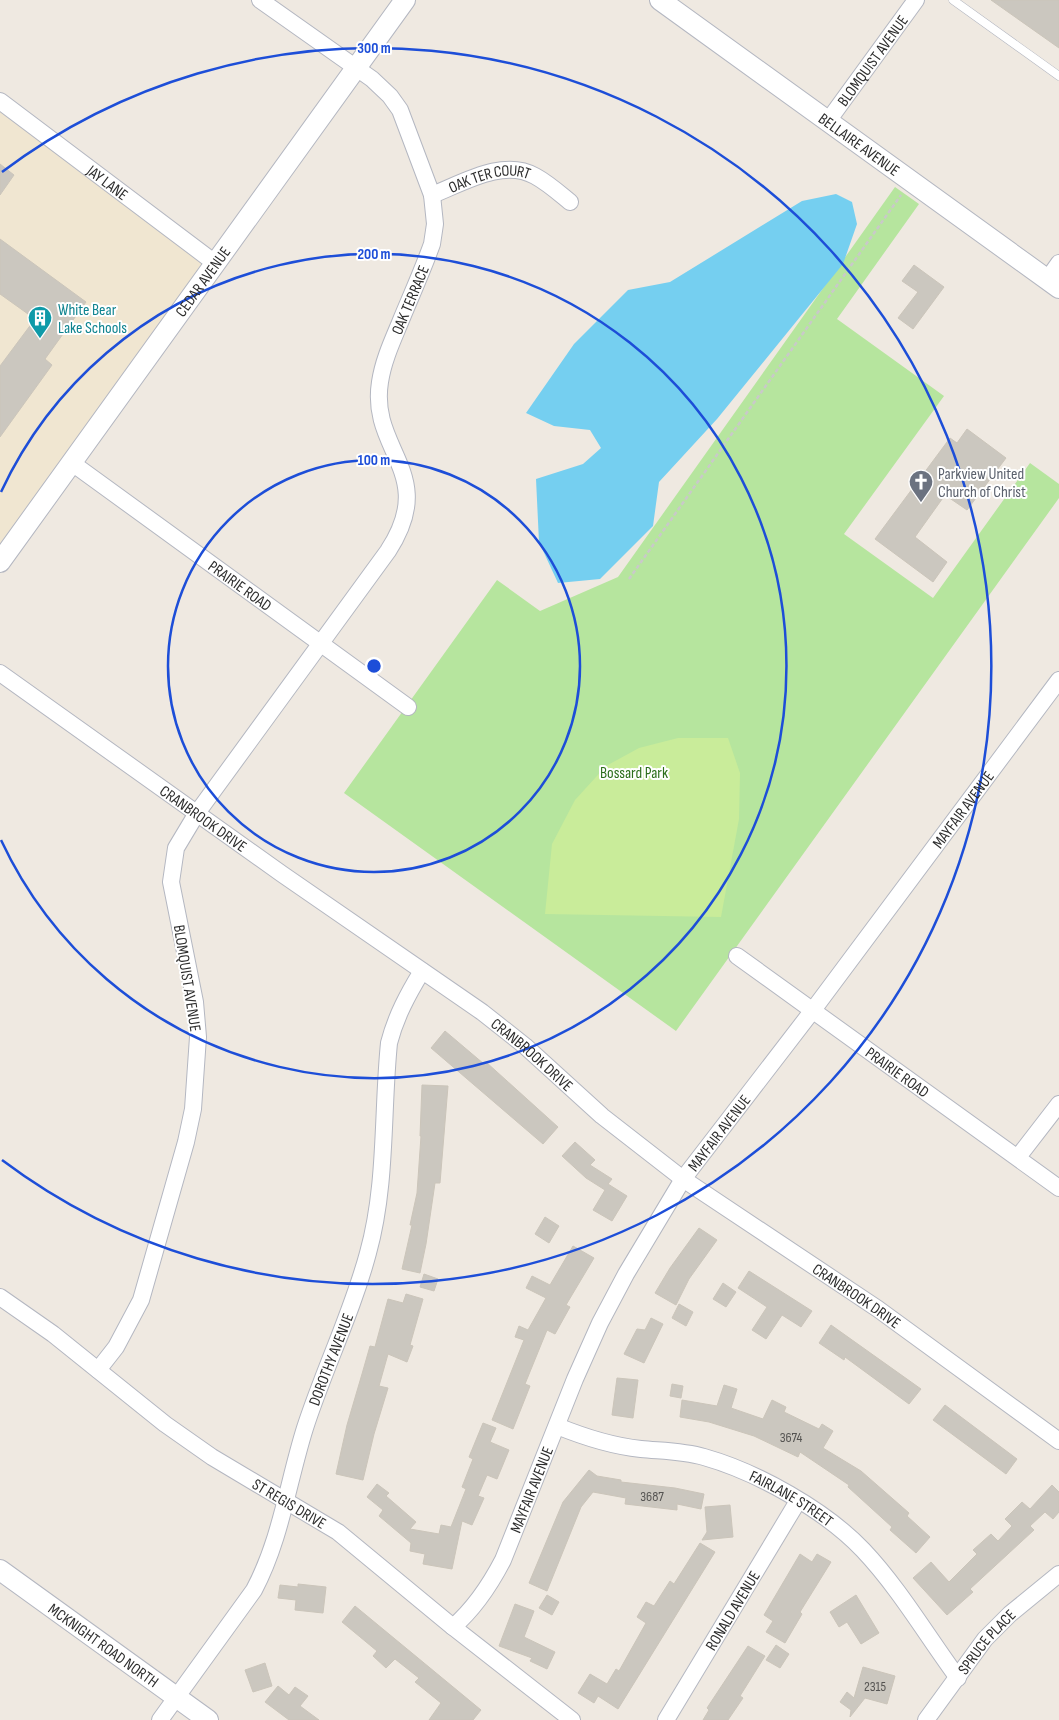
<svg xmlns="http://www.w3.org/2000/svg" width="1059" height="1720" font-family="'Sofia Sans Condensed',sans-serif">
<rect width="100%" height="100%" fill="#efe9e1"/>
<polygon fill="#f0e6d1" points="0,101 215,263 0,562"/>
<polygon fill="#b6e59e" points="895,187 919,204 837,319 944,396 844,534 933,598 1030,463 1059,484 1059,498 676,1031 344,793 497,580 540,611 618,577"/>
<polygon fill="#c9ec9a" points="678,738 728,738 740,773 739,819 721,917 545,914 552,844 575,800 606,766 639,748"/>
<polygon fill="#75cff0" points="836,194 852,202 857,224 843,264 717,419 659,482 653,526 600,579 558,583 539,542 536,479 583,464 601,448 590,430 554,426 526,413 574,344 628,290 670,282 802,201"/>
<g fill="#cbc7bf" stroke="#cbc5ba">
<polygon points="991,0 1059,0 1059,48"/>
<polygon points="0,164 14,175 0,195"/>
<polygon points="0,239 86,302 45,359 52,365 0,437 0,366 35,319 0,294"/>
<polygon points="914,265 944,287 913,329 898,318 918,292 902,281"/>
<polygon points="967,429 1006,458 967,510 945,495 915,537 947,562 933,582 875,539 950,438 957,443"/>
<polygon points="445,1031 484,1064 486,1062 558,1127 543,1144 431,1048"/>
<polygon points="422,1085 448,1086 440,1183 435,1183 426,1244 420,1273 402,1269 412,1225 410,1225 417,1193 421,1136 420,1136"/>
<polygon points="575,1142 595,1160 590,1165 612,1179 608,1184 627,1196 612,1221 593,1210 605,1190 586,1178 562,1156"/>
<polygon points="545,1217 559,1226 549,1243 535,1234"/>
<polygon points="699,1228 717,1240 689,1279 676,1305 655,1293 670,1268"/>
<polygon points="573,1246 594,1258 566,1305 570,1307 555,1334 547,1330 525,1384 530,1386 513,1429 492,1420 524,1340 515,1337 519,1326 528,1330 546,1298 526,1288 532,1276 550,1285"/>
<polygon points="749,1271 812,1311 801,1327 782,1315 766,1339 752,1330 767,1307 738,1288"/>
<polygon points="424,1274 438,1279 434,1291 420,1287"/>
<polygon points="723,1283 736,1292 726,1307 713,1299"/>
<polygon points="406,1294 423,1299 410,1345 413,1346 407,1362 388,1354 379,1386 388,1388 374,1434 363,1480 336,1474 347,1425 362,1374 370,1346 375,1347 388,1299 403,1303"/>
<polygon points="679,1304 693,1312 686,1326 672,1318"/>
<polygon points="651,1318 663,1324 644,1363 624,1354 637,1329 645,1330"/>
<polygon points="831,1325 921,1389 909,1404 845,1357 844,1360 819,1343"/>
<polygon points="617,1378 638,1380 633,1418 612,1415"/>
<polygon points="672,1384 683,1386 681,1398 670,1396"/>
<polygon points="724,1385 737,1389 731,1408 763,1419 772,1400 786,1407 784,1412 819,1429 822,1424 833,1431 823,1448 861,1471 909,1513 907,1516 930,1537 916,1553 890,1530 892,1527 848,1487 849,1485 800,1452 798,1457 754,1436 709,1422 680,1417 682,1400 717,1406"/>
<polygon points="945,1405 1017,1459 1006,1474 933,1420"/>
<polygon points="483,1423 496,1428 490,1442 509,1450 497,1479 487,1475 478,1496 484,1498 472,1525 462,1521 452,1569 423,1564 425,1554 410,1551 411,1543 379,1516 383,1510 367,1497 377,1484 389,1493 386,1496 416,1522 410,1529 439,1534 441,1525 451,1527 466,1489 462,1487 473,1459 469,1457"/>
<polygon points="589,1470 597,1476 621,1480 621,1482 675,1488 704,1494 701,1509 677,1504 677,1510 625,1504 626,1498 593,1492 581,1507 547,1591 529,1583 563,1502"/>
<polygon points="1052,1485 1059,1492 1059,1512 1053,1519 1045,1512 1030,1526 1034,1530 970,1589 973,1592 947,1615 913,1578 931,1562 949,1582 977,1554 973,1550 991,1534 998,1541 1012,1526 1005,1519 1022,1502 1030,1509"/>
<polygon points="730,1505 733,1537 702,1540 707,1532 705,1507"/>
<polygon points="700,1543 715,1552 618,1709 598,1696 594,1703 578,1693 590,1674 607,1684 616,1669 619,1671 646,1623 637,1617 646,1602 654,1606 670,1581 674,1584"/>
<polygon points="800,1554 812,1562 817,1554 831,1562 800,1612 802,1614 785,1643 766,1632 773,1621 764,1615"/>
<polygon points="298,1584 326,1587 323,1613 295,1610 296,1600 278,1598 280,1585 298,1587"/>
<polygon points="547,1595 559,1602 552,1615 539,1608"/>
<polygon points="856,1595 879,1633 861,1644 847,1622 839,1627 830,1612"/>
<polygon points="515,1604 534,1611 524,1637 555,1652 547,1669 530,1661 532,1658 499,1646"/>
<polygon points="355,1606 481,1710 473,1720 429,1720 441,1703 415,1682 419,1678 395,1659 386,1668 373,1656 377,1651 342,1622"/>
<polygon points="776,1645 789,1654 780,1668 766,1660"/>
<polygon points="748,1646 765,1656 740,1696 743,1698 728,1720 703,1720 709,1710 707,1708"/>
<polygon points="265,1663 272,1686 253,1692 245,1670"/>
<polygon points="863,1667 895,1676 887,1704 865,1698 850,1717 851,1710 840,1702 847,1692 854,1698"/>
<polygon points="278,1686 289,1695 295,1687 308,1696 300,1706 319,1720 289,1720 265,1702"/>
</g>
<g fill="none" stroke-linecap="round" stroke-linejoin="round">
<defs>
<polyline id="service" points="953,0 1059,76"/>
<g id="minor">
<path id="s1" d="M0,101L215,263"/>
<path id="s2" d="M828,121L916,0"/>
<path id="s3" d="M432,195C463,183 503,158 535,176C548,183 559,193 570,202"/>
<polyline points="1047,280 1059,263"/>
<path id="s4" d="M72,463L408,707"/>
<path id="s5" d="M0,673L282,874L482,1012L525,1046L602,1116L683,1179L878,1309L1059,1441"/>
<path id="s6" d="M737,956L1059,1188"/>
<polyline points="1018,1157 1059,1104"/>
<path id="s7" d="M0,1297L53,1334L165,1424L212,1457L338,1532L453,1627L572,1720"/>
<path id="s8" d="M98,1370L116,1347L141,1300L186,1142L193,1109L198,1037L195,1002L171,882L176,848L197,813L388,551C439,473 369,451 380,382C383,362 391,344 399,325C410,298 422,272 432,244L435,224L432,195L400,110L390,96L372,79L260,0"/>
<path id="s9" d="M557,1426C584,1437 612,1446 641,1449C662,1451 684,1451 704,1457C757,1472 825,1510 863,1550C899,1588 927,1636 958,1678"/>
<path id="s10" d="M453,1627C475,1608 490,1585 503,1560L575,1379L600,1323L626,1274L683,1179L813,1010L1059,680"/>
<path id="s11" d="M160,1720L254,1590C281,1539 288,1482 305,1428C324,1369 352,1313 368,1253C387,1185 382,1112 389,1043C396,1016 408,994 422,971"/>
<path id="s12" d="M666,1720L798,1501"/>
<path id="s13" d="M926,1720L985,1639L1010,1614L1059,1574"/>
</g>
<g id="tertiary">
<path id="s14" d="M660,0L1059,288"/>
<path id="s15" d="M0,562L405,0"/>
<path id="s16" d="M0,1570L208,1720"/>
</g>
</defs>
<use href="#service" stroke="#b4b7c1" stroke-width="9"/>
<use href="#minor" stroke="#b4b7c1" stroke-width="18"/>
<use href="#tertiary" stroke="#b4b7c1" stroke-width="22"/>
<polyline stroke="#c9c9c9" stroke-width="2.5" stroke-dasharray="4 2.5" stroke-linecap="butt" points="629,579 901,195"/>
<use href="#service" stroke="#fff" stroke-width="8"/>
<use href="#minor" stroke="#fff" stroke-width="16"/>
<use href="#tertiary" stroke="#fff" stroke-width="20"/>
</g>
<g fill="none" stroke="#1d4ed8" stroke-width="2.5">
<circle cx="374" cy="666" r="206"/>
<path d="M1 492A412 412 0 1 1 1 840"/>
<path d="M2 172A618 618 0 1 1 2 1160"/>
</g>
<defs>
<symbol id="building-pin" viewBox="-11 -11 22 30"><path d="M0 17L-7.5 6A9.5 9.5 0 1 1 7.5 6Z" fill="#0f9aa8" stroke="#fff"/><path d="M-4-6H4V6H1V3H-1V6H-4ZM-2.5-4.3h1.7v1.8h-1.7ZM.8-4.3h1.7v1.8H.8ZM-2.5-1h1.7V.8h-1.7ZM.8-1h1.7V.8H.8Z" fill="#fff"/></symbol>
<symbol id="church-pin" viewBox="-11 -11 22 30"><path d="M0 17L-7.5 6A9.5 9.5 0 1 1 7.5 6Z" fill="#6b7280" stroke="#fff"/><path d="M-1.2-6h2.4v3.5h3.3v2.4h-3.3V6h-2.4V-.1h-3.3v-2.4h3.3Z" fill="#fff"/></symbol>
</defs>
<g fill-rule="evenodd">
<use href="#building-pin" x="26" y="304" width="28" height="38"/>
<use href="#church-pin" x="907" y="468" width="28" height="38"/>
</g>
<g text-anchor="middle" stroke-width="4" stroke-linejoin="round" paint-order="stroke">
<g font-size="14" fill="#555452">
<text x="791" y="1442">3674</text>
<text x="652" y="1501">3687</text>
<text x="875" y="1691">2315</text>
</g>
<g font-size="16" fill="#2e2e2e" stroke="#fff">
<text dy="6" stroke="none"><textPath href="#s2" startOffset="75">BLOMQUIST AVENUE</textPath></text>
<text dy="6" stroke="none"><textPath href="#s14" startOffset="246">BELLAIRE AVENUE</textPath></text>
<text dy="6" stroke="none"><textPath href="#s1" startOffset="135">JAY LANE</textPath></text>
<text dy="6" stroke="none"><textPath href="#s3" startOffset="61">OAK TER COURT</textPath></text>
<text dy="6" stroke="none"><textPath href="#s15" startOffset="346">CEDAR AVENUE</textPath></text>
<text dy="6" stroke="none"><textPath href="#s8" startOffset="1175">OAK TERRACE</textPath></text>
<text dy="6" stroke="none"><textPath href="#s4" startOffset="208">PRAIRIE ROAD</textPath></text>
<text dy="6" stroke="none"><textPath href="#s10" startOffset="970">MAYFAIR AVENUE</textPath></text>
<text dy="6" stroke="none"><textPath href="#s5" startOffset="250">CRANBROOK DRIVE</textPath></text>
<text transform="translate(188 978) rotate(81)" y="6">BLOMQUIST AVENUE</text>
<text dy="6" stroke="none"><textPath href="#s5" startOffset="655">CRANBROOK DRIVE</textPath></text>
<text dy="6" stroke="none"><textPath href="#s6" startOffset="198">PRAIRIE ROAD</textPath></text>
<text dy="6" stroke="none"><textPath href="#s10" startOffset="565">MAYFAIR AVENUE</textPath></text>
<text dy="6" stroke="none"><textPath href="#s5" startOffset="1060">CRANBROOK DRIVE</textPath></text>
<text dy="6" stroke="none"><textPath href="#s11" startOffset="404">DOROTHY AVENUE</textPath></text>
<text dy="6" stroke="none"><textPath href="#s10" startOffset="160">MAYFAIR AVENUE</textPath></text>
<text dy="6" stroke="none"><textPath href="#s9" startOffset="248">FAIRLANE STREET</textPath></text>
<text dy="6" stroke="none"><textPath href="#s7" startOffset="356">ST REGIS DRIVE</textPath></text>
<text dy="6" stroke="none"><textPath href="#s12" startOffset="128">RONALD AVENUE</textPath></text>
<text dy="6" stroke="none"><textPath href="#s13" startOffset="99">SPRUCE PLACE</textPath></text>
<text dy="6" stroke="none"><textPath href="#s16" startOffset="128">MCKNIGHT ROAD NORTH</textPath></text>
</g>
<g font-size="16" fill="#0d838f" stroke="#fff" text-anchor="start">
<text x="58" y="315">White Bear<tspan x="58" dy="18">Lake Schools</tspan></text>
</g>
<g font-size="16" fill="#5b616d" stroke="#fff" text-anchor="start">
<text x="938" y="479">Parkview United<tspan x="938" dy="18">Church of Christ</tspan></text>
</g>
<g font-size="16" fill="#2c6e1b" stroke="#fff">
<text x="634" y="778">Bossard Park</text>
</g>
</g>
<circle cx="374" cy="666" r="8" fill="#1d4ed8" stroke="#fff" stroke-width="2.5"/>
<g font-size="15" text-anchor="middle" font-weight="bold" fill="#1d4ed8" stroke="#fff" stroke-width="4" stroke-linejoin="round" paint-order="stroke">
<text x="374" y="53">300 m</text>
<text x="374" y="259">200 m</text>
<text x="374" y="465">100 m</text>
</g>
</svg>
